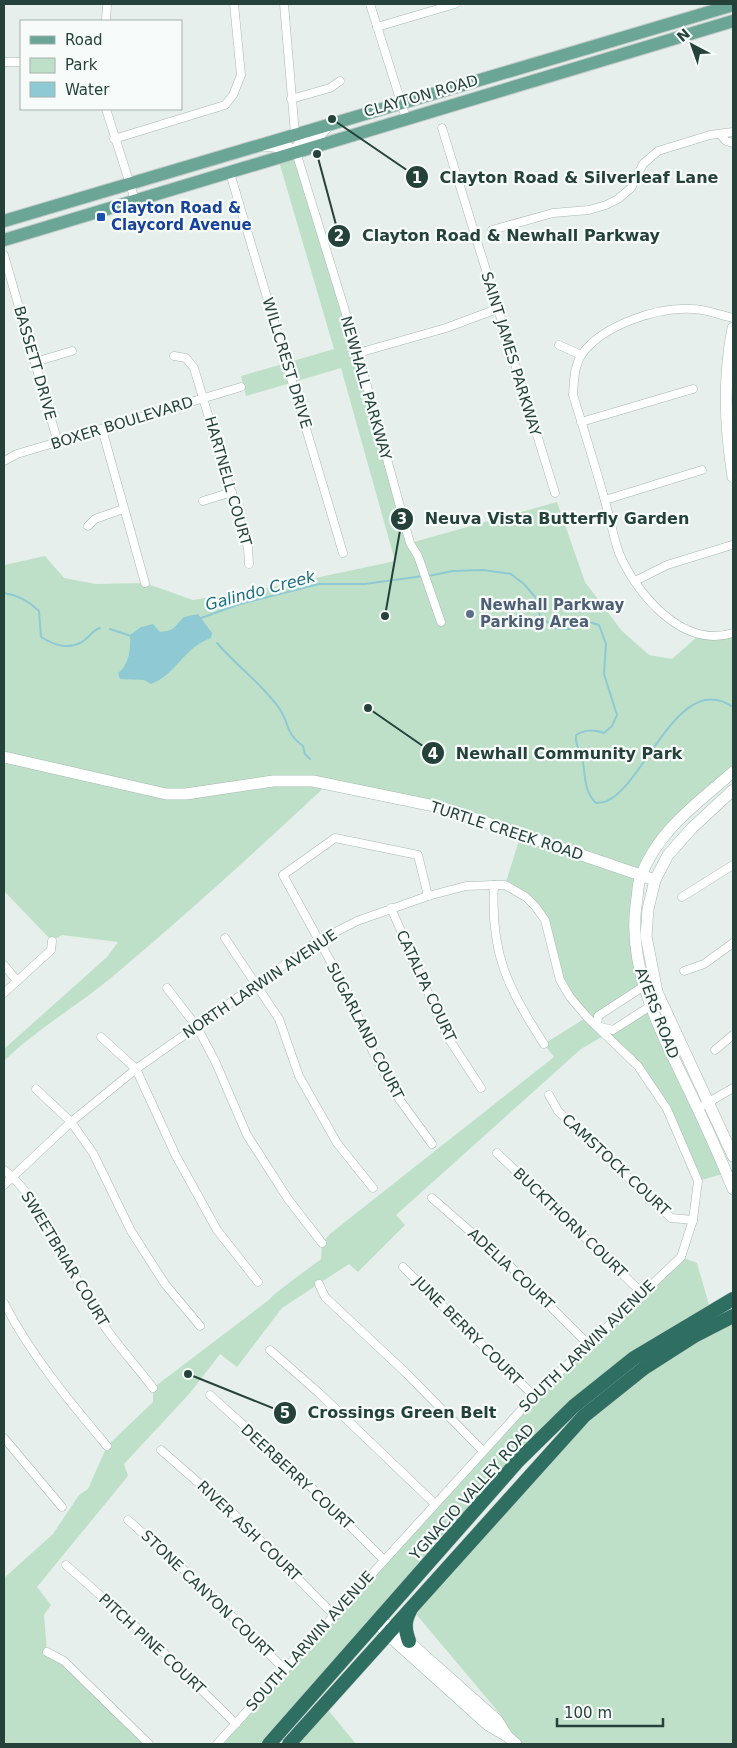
<svg xmlns="http://www.w3.org/2000/svg" width="737" height="1748" font-family="'DejaVu Sans',sans-serif">
<rect width="100%" height="100%" fill="#e6efeb"/>
<g fill="#bfe0c8">
<path d="M296,152L410,543L557,502L585,582L622,631L649,655L672,659L698,636L733,633V772L656,849L635,909L644,986L598,1016L597,1026L613,1030L652,1005L726,1173L698,1181L667,1109L638,1066L605,1035L581,1049L396,1215L405,1225L358,1272L349,1264L282,1308L237,1367L220,1354L190,1393L124,1464L128,1476L37,1587L51,1605L44,1615L47,1652L64,1661L149,1744H4V1578L53,1534L79,1495L88,1489L107,1446L153,1402V1388L270,1299C273,1294 312,1266 321,1259L322,1243L331,1233L554,1057L544,1044L587,1017L560,980L549,936L535,906L505,885L521,834L484,820L328,784C257,850 186,915 112,977C77,1006 37,1029 4,1061V1049L107,957L118,942L62,935L52,941L4,891V565L45,556L64,578L96,584L145,583L193,600L278,586L395,561L341,368L246,396L241,376L334,349L278,158Z"/>
<polygon points="681,1257 697,1263 711,1312 574,1406 269,1744 217,1744 482,1450"/>
<polygon points="733,1316 733,1744 516,1744 507,1736 500,1714 416,1614 584,1416"/>
<polygon points="324,1705 356,1744 289,1744"/>
</g>
<path fill="#8ec9d4" d="M198,614L212,633L211,638C184,647 175,676 151,684L144,680L120,679L118,673C129,665 131,649 130,635L141,627L153,624L160,632C177,630 173,627 184,617Z"/>
<g fill="none" stroke-linecap="round" stroke-linejoin="round">
<g stroke="#8ec9d4" stroke-width="2">
<path d="M428,576L453,571L483,570L511,574L524,584L536,598L540,616L555,628L569,629L586,621L599,625L606,644L604,674L617,715L612,726L604,733C594,730 586,729 576,735C575,745 579,749 582,758C586,774 583,791 596,803C599,802 604,803 607,801C646,783 679,669 733,707"/>
<path d="M4,593C18,595 29,601 39,611L41,637C54,645 67,650 82,642C89,638 91,631 100,628"/>
<polyline points="201,618 240,604 319,584 365,584 423,576"/>
<polyline points="110,629 131,636"/>
<path d="M217,643C237,666 261,683 279,708C290,724 285,733 303,746L305,754L310,759"/>
</g>
<defs>
<g id="street">
<polyline points="284,4 295,134"/>
<polyline points="370,4 406,118"/>
<polyline points="106,21 107,4"/>
<polyline points="377,27 455,4"/>
<polyline points="4,62 21,62"/>
<polyline points="291,99 330,88 340,81"/>
<polyline points="106,109 135,200"/>
<polyline points="442,128 555,493"/>
<polyline points="720,134 726,141 733,143"/>
<polyline points="114,139 225,105 233,95 241,75 234,4"/>
<polyline points="296,152 358,353 410,543 418,556 441,622"/>
<polyline points="230,173 343,553"/>
<polyline points="492,230 553,213 589,210 606,205 618,199 631,188 643,164 658,151 710,135 733,132"/>
<polyline points="4,255 58,443"/>
<path d="M733,318C720,315 705,309 692,309C657,307 603,325 582,354C574,366 574,381 573,395C584,430 595,465 605,501C610,518 613,536 619,553C637,595 683,649 733,633"/>
<polyline points="559,345 581,355"/>
<polyline points="358,353 446,328 497,309"/>
<polyline points="174,356 186,358 194,368 248,548 249,564"/>
<polyline points="35,362 72,351"/>
<polyline points="581,422 693,389"/>
<polyline points="102,429 145,583"/>
<polyline points="4,461 17,454 241,387"/>
<polyline points="605,500 702,470"/>
<polyline points="203,501 232,492"/>
<polyline points="88,526 95,519 123,509"/>
<polyline points="635,581 667,565 732,545"/>
<path d="M494,885C490,953 508,989 544,1044"/>
<polyline points="428,896 418,855 335,838 283,875 349,995 373,1052 394,1092 432,1144"/>
<polyline points="682,897 733,865"/>
<polyline points="391,908 447,1036 481,1088"/>
<polyline points="225,938 279,1019 299,1076 337,1143 373,1188"/>
<polyline points="4,965 17,981"/>
<polyline points="684,971 704,964 733,943"/>
<polygon points="644,986 657,992 652,1005 613,1030 597,1026 598,1016"/>
<polyline points="167,988 197,1027 215,1061 247,1135 288,1199 322,1243"/>
<polyline points="4,993 51,950 52,941"/>
<polyline points="101,1037 136,1069 176,1156 217,1230 258,1282"/>
<polyline points="715,1050 733,1035"/>
<polyline points="36,1089 71,1122 93,1153 131,1231 165,1284 200,1326"/>
<polyline points="549,1095 558,1111 671,1218 693,1220"/>
<polyline points="704,1105 733,1088"/>
<polyline points="497,1153 642,1293"/>
<path d="M4,1170C43,1200 70,1272 97,1315C113,1341 135,1364 153,1388"/>
<polyline points="4,1185 71,1122 136,1069 318,941 357,921 428,896 466,886 494,885 505,885 526,897 535,906 545,920 560,980 570,997 587,1017 638,1066 667,1109 698,1181 693,1220 681,1257 534,1396 217,1744"/>
<polyline points="432,1198 512,1268 588,1344"/>
<polyline points="403,1267 534,1396"/>
<polyline points="319,1284 325,1297 405,1372 482,1450"/>
<path d="M4,1303C31,1355 69,1401 107,1446"/>
<polyline points="270,1350 319,1393 434,1503"/>
<polyline points="210,1395 299,1475 383,1559"/>
<polyline points="4,1438 62,1507"/>
<polyline points="161,1450 233,1513 335,1616"/>
<polyline points="128,1520 204,1588 285,1670"/>
<polyline points="66,1565 153,1642 236,1724"/>
<polyline points="47,1652 64,1661 149,1744"/>
</g>
<g id="secondary">
<polyline points="264,145 289,148 296,152 299,145 317,138 329,124"/>
<path d="M733,328C723,379 725,426 733,477"/>
<polyline points="4,757 166,794 186,794 273,781 313,781 444,808 655,880"/>
<path d="M733,772C698,803 658,830 641,876C638,882 638,891 637,898C624,973 668,1044 698,1109C710,1135 722,1162 733,1189"/>
<polyline points="733,790 692,828 668,855 655,880 648,909 646,936 657,992 733,1156"/>
<polygon points="378,1622 392,1627 400,1634 497,1720 507,1736 488,1725 387,1634"/>
<polyline points="507,1736 516,1744"/>
</g>
<g id="primary">
<polyline points="4,221 733,5"/>
<polyline points="4,240 733,21"/>
</g>
<g id="highway">
<path d="M409,1641C405,1630 404,1622 410,1611"/>
<polyline points="269,1744 518,1461 574,1406 634,1358 733,1299"/>
<polyline points="289,1744 584,1416 644,1368 694,1336 733,1316"/>
</g>
</defs>
<use href="#street" stroke="#a8b8b2" stroke-width="9"/>
<use href="#secondary" stroke="#a4bbb3" stroke-width="12"/>
<use href="#primary" stroke="#c2cac8" stroke-width="14"/>
<use href="#highway" stroke="#c2cac8" stroke-width="15"/>
<use href="#street" stroke="#fff" stroke-width="8"/>
<use href="#secondary" stroke="#fff" stroke-width="11"/>
<use href="#primary" stroke="#6aa596" stroke-width="12"/>
<use href="#highway" stroke="#2f6f62" stroke-width="14"/>
</g>
<rect fill="#1a4fb4" stroke="#f7fbf9" stroke-width="2" x="96" y="212" width="10" height="10" rx="2.5"/>
<circle fill="#5c6f8a" stroke="#f7fbf9" stroke-width="2" cx="470" cy="614" r="5"/>
<g text-anchor="middle" stroke-width="4.5" stroke-linejoin="round" paint-order="stroke">
<g font-size="15" fill="#24423a" stroke="#f7fbf9">
<text transform="translate(421 96) rotate(-16)" y="5">CLAYTON ROAD</text>
<text transform="translate(511 354) rotate(73)" y="5">SAINT JAMES PARKWAY</text>
<text transform="translate(35 363) rotate(74)" y="5">BASSETT DRIVE</text>
<text transform="translate(287 363) rotate(73)" y="5">WILLCREST DRIVE</text>
<text transform="translate(366 388) rotate(74)" y="5">NEWHALL PARKWAY</text>
<text transform="translate(122 423) rotate(-17)" y="5">BOXER BOULEVARD</text>
<text transform="translate(228 481) rotate(74)" y="5">HARTNELL COURT</text>
<text transform="translate(507 831) rotate(18)" y="5">TURTLE CREEK ROAD</text>
<text transform="translate(260 984) rotate(-34)" y="5">NORTH LARWIN AVENUE</text>
<text transform="translate(426 986) rotate(65)" y="5">CATALPA COURT</text>
<text transform="translate(657 1013) rotate(69)" y="5">AYERS ROAD</text>
<text transform="translate(365 1031) rotate(63)" y="5">SUGARLAND COURT</text>
<text transform="translate(616 1165) rotate(43)" y="5">CAMSTOCK COURT</text>
<text transform="translate(570 1223) rotate(44)" y="5">BUCKTHORN COURT</text>
<text transform="translate(65 1259) rotate(59)" y="5">SWEETBRIAR COURT</text>
<text transform="translate(511 1269) rotate(43)" y="5">ADELIA COURT</text>
<text transform="translate(468 1331) rotate(45)" y="5">JUNE BERRY COURT</text>
<text transform="translate(587 1346) rotate(-44)" y="5">SOUTH LARWIN AVENUE</text>
<text transform="translate(297 1477) rotate(43)" y="5">DEERBERRY COURT</text>
<text transform="translate(472 1492) rotate(-48)" y="5">YGNACIO VALLEY ROAD</text>
<text transform="translate(249 1531) rotate(44)" y="5">RIVER ASH COURT</text>
<text transform="translate(207 1594) rotate(44)" y="5">STONE CANYON COURT</text>
<text transform="translate(310 1641) rotate(-48)" y="5">SOUTH LARWIN AVENUE</text>
<text transform="translate(152 1644) rotate(43)" y="5">PITCH PINE COURT</text>
</g>
<g font-size="15" font-weight="bold" fill="#164399" stroke="#f7fbf9" text-anchor="start">
<text x="111" y="213">Clayton Road &amp;<tspan x="111" dy="17">Claycord Avenue</tspan></text>
</g>
<g font-size="15" font-weight="bold" fill="#4e5e75" stroke="#f7fbf9" text-anchor="start">
<text x="480" y="610">Newhall Parkway<tspan x="480" dy="17">Parking Area</tspan></text>
</g>
<g font-size="16" font-style="italic" fill="#1c6f80" stroke="#f7fbf9">
<text transform="translate(260 590) rotate(-15)" y="6">Galindo Creek</text>
</g>
</g>
<path fill="none" stroke="#24423a" stroke-width="2" d="M332 119L417 177M317 154L339 236M385 616L402 519M368 708L433 753M188 1374L285 1413"/>
<g fill="#24423a" stroke="#f7fbf9" stroke-width="2">
<circle cx="332" cy="119" r="5"/>
<circle cx="317" cy="154" r="5"/>
<circle cx="385" cy="616" r="5"/>
<circle cx="368" cy="708" r="5"/>
<circle cx="188" cy="1374" r="5"/>
<circle cx="417" cy="177" r="12"/>
<circle cx="339" cy="236" r="12"/>
<circle cx="402" cy="519" r="12"/>
<circle cx="433" cy="753" r="12"/>
<circle cx="285" cy="1413" r="12"/>
</g>
<g font-size="15" text-anchor="middle" font-weight="bold" fill="#fff">
<text x="417" y="183">1</text>
<text x="339" y="241">2</text>
<text x="402" y="524">3</text>
<text x="433" y="759">4</text>
<text x="285" y="1418">5</text>
</g>
<g font-size="16" text-anchor="middle" font-weight="bold" fill="#24423a" stroke="#f7fbf9" stroke-width="4.5" stroke-linejoin="round" paint-order="stroke">
<text x="579" y="183">Clayton Road &amp; Silverleaf Lane</text>
<text x="511" y="241">Clayton Road &amp; Newhall Parkway</text>
<text x="557" y="524">Neuva Vista Butterfly Garden</text>
<text x="569" y="759">Newhall Community Park</text>
<text x="402" y="1418">Crossings Green Belt</text>
</g>
<rect width="737" height="1748" fill="none" stroke="#24423a" stroke-width="10"/>
<rect x="20" y="20" width="162" height="90" fill="#f7fbf9" stroke="#a3b1ad"/>
<rect x="30" y="36" width="25" height="8" fill="#6aa596" stroke="#a3b1ad"/>
<text x="65" y="45" font-size="15" fill="#24423a">Road</text>
<rect x="30" y="58" width="25" height="15" fill="#bfe0c8" stroke="#a3b1ad"/>
<text x="65" y="70" font-size="15" fill="#24423a">Park</text>
<rect x="30" y="82" width="25" height="15" fill="#8ec9d4" stroke="#a3b1ad"/>
<text x="65" y="95" font-size="15" fill="#24423a">Water</text>
<g transform="translate(692 45) rotate(319)" stroke="#f7fbf9" stroke-width="4" paint-order="stroke">
<path d="M0-4L9 19L0 12L-9 19Z" fill="#24423a"/>
<text y="-8" font-size="14" font-weight="bold" text-anchor="middle" fill="#24423a">N</text>
</g>
<path d="M557 1718v8h106v-8" fill="none" stroke="#24423a" stroke-width="2.5"/>
<text x="564" y="1718" font-size="15" fill="#24423a" stroke="#f7fbf9" stroke-width="4" paint-order="stroke">100 m</text>
</svg>
